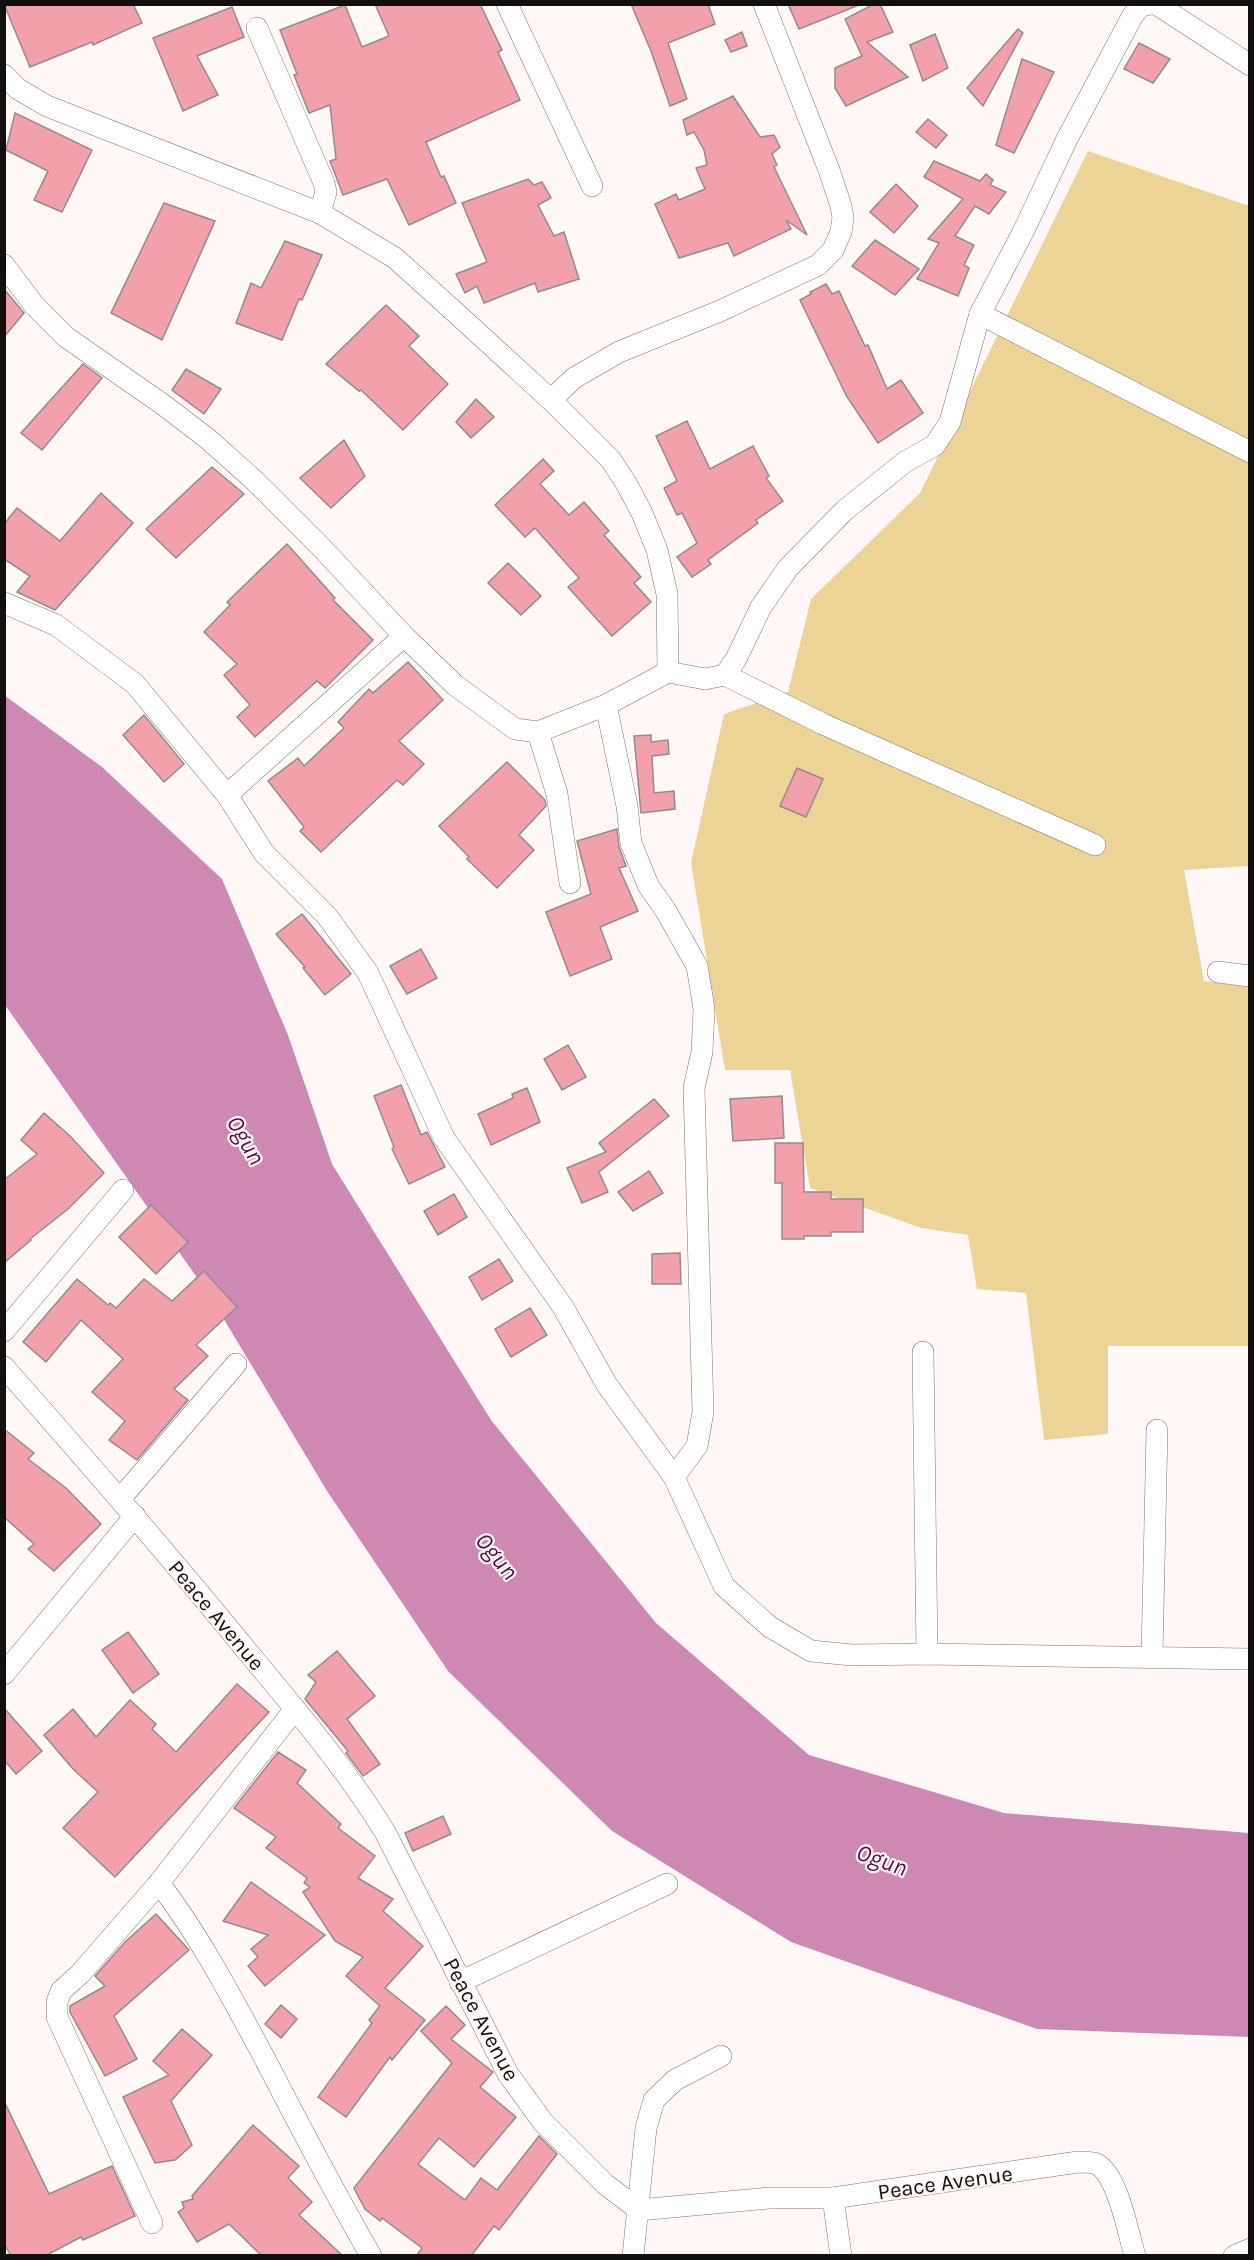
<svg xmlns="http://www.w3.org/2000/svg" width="1254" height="2260" font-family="Karla,sans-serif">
<rect width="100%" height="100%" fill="#fff8f7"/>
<polygon fill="#ebd496" points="1088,151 1249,206 1249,866 1184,870 1204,981 1249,987 1249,1346 1108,1346 1108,1434 1044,1440 1026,1293 977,1289 968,1235 921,1228 810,1188 790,1070 725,1070 691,863 724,714 788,692 811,599 920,493"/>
<polygon fill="#cd89b4" points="4,695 102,767 222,879 288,1035 332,1164 491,1420 656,1623 809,1755 1004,1813 1249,1833 1249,2037 1037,2029 791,1942 612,1831 448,1671 327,1491 210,1296 5,1005"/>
<g fill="#f3a0ad" stroke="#948a8b" stroke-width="1.5">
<polygon points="4,4 133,4 142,23 93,45 92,42 30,67"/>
<polygon points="375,4 480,4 502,50 498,52 520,100 426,142 441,177 444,176 456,203 409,225 387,179 343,195 330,161 336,159 330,105 309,113 294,75 297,74 280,30 345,5 362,47 389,36"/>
<polygon points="631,4 708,4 715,24 668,43 687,99 670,106 651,51"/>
<polygon points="788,4 859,4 859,5 799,29"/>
<polygon points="874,4 880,4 893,32 867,42 908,77 846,106 835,88 835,68 862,56 845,19"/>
<polygon points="232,7 244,37 197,56 218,95 183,111 153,38"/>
<polygon points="1018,29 1023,33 983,106 967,88"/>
<polygon points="742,32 747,46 731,52 725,40"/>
<polygon points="935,34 948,68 923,81 910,45"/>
<polygon points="1139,43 1170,59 1153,83 1124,69"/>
<polygon points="1022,59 1054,72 1014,153 996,145"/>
<polygon points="733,96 760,137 774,135 780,147 772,154 777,165 774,167 807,235 786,220 791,229 734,256 728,243 679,258 655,204 676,194 679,200 705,189 696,168 707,165 704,150 694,132 687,135 683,120"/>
<polygon points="15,113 92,150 62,212 34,200 48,171 6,150"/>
<polygon points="928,119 947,135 936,148 916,132"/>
<polygon points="934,161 980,181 986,174 993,180 990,185 1006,192 989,214 975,206 955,236 974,245 964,265 969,268 958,296 917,279 939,243 928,239 963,199 924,177"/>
<polygon points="528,179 534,185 542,182 551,198 538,205 554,236 564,232 579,279 538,292 535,283 484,303 477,286 465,293 456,274 487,262 462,203"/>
<polygon points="896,184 918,206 894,233 870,212"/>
<polygon points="164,203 215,221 162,340 111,313"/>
<polygon points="875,240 919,269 895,295 852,266"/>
<polygon points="285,241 322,255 302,300 299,299 282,340 236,323 251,283 261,288"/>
<polygon points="826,284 832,294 839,291 865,346 868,345 887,389 901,380 923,413 878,443 847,397 800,300 811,294 810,292"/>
<polygon points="4,289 24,313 4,337"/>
<polygon points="386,305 419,336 409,346 448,384 403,430 361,390 359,391 326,364"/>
<polygon points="83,364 102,378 42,450 21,433"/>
<polygon points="186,369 221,389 204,414 172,390"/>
<polygon points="476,399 494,417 471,438 456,422"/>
<polygon points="687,421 710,469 753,446 769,476 766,478 783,501 756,520 758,523 708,560 711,564 692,577 677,557 697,543 682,513 677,515 664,488 677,481 656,436"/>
<polygon points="344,440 365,476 331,508 300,478"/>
<polygon points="543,459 554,471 540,484 569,515 584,502 609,531 604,535 641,577 634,583 651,602 612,636 568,587 579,578 535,528 525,537 495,505"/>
<polygon points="212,467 244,494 176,558 146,529"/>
<polygon points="101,493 133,523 55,610 17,592 30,576 4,559 4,524 17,508 60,541"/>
<polygon points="287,544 335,598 333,600 373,640 325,688 317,681 255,737 237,717 250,705 224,675 237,664 204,632 230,605 227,602"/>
<polygon points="508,563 541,596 521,615 488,583"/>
<polygon points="408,662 443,700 399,741 424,764 403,785 397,780 321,852 300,831 304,827 268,781 298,758 304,766 344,728 338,722 369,689 373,693"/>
<polygon points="144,715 184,764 164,782 123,735"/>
<polygon points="651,735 651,742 668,740 669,754 652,756 654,793 674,791 675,809 641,813 634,736"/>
<polygon points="507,762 545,800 546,806 519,835 534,850 497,888 467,859 469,857 439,826"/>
<polygon points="797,768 823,779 806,817 780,806"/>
<polygon points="617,829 619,847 626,866 619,868 638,911 600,927 612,959 570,976 546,912 591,894 577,841"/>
<polygon points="302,914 351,974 325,995 303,968 305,967 276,934"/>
<polygon points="421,949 437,978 407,994 390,966"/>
<polygon points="568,1045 586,1077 562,1090 544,1059"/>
<polygon points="401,1085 421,1135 427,1132 445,1167 409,1184 392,1149 394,1147 374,1096"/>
<polygon points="527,1088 540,1122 491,1145 478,1114 513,1098 512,1094"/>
<polygon points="782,1096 784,1138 733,1141 730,1099"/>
<polygon points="654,1099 669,1116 599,1172 608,1192 582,1203 567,1168 606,1152 599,1143"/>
<polygon points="44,1113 70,1136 104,1173 68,1209 30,1239 31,1240 4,1263 4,1180 37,1154 21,1140"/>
<polygon points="775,1143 803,1143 804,1192 831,1192 831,1199 863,1199 863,1232 831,1232 831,1236 804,1236 804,1239 782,1239 782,1183 775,1183"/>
<polygon points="649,1171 663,1193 633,1211 618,1192"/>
<polygon points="454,1194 467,1217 438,1235 424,1211"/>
<polygon points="151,1205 188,1242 156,1274 119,1237"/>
<polygon points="680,1253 681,1284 652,1284 652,1254"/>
<polygon points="499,1259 513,1281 482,1300 469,1277"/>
<polygon points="204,1271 237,1307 196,1345 208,1356 174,1389 188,1400 137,1460 109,1440 125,1421 92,1392 123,1359 81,1320 46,1362 23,1342 77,1279 108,1305 110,1303 116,1308 144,1279 172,1301"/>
<polygon points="530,1308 547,1335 511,1357 495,1329"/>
<polygon points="4,1429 34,1453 28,1459 66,1488 101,1524 54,1571 28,1549 34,1544 4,1517"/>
<polygon points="128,1632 159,1674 133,1693 102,1650"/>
<polygon points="337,1651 375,1696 347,1719 380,1764 363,1776 346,1753 348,1751 305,1699 316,1682 308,1675"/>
<polygon points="237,1684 269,1712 115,1877 63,1828 98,1792 73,1769 44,1735 73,1709 96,1737 130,1700 156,1724 152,1729 176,1752"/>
<polygon points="4,1708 42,1751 16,1774 4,1760"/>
<polygon points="278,1752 306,1770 297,1783 341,1824 338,1828 375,1856 358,1878 393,1899 383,1911 423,1946 385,1988 425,2020 392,2060 390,2057 346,2117 318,2097 372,2023 369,2020 380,2006 346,1976 363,1957 335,1941 303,1892 310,1887 304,1883 307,1878 266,1848 276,1837 234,1808"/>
<polygon points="443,1816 451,1834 413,1851 405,1833"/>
<polygon points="251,1882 325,1935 265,1986 248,1966 258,1957 251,1949 268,1935 223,1921"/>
<polygon points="156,1914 189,1950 114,2016 137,2059 105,2076 70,2012 70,2006 105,1986 95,1976 125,1942"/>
<polygon points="281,2005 297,2019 281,2038 265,2024"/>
<polygon points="446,2006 465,2025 451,2039 493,2072 480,2087 516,2117 474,2167 439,2138 418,2164 465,2200 481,2178 497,2190 539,2136 557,2154 499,2230 494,2226 471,2256 416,2256 422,2248 382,2218 380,2221 365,2209 354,2188 452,2063 421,2031"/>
<polygon points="182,2029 212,2055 171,2101 192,2145 175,2160 155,2163 123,2097 169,2075 153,2061"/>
<polygon points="4,2101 49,2194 112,2166 135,2216 83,2240 81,2237 45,2256 11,2256 4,2243"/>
<polygon points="253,2125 299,2166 288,2178 312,2202 299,2215 343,2256 262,2256 229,2224 197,2242 178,2212 184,2208 182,2202 193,2199 192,2196"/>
</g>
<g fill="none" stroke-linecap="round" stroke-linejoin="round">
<defs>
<g id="street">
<polyline points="507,4 592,186"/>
<polyline points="1156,4 1250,65"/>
<polyline points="257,28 324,183 326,192 320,213"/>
<polyline points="4,75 18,89 47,106 320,213 395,258 457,314 551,400 611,460 626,483 642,513 657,550 667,594 668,672 606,705 538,732 515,729 455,685 404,636 321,547 255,481 208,439 165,406 66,337 34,305 4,265"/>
<polyline points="980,314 1250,452"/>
<polyline points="551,400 574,378 619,352 720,311 818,265 833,250 841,232 843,217 841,206 829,170 764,4"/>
<polyline points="4,603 56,625 135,684 227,795 264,853 327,916 368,973 444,1138 563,1307 607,1385 674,1477 724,1586 770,1627 811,1651 852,1655 927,1654 1250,1659"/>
<polyline points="668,672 705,679 725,675 736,659 761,607 788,568 845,510 905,462 935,445 950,422 980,314 1024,230 1067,139 1133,15 1141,6 1151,4"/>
<polyline points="725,675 823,724 1095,845"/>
<polyline points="606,705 627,806 631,843 648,885 666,911 697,966 704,1009 702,1052 694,1088 703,1412 697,1446 674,1477"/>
<polyline points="538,732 557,794 570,883"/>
<polyline points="227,795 404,636"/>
<polyline points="1218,972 1250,976"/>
<polyline points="4,1331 123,1190"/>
<polyline points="923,1352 927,1654"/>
<path d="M4,1367C87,1461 168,1554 247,1651C295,1709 345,1767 385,1832L508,2074L543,2122L605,2184L639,2210L769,2198H833L1078,2162C1084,2162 1092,2162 1097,2164C1118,2176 1128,2233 1135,2256"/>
<polyline points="120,1499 236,1364"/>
<polyline points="1152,1656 1157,1430"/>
<polyline points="4,1674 135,1516"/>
<path d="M159,1883C201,1938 232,1998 265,2059C299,2125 334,2191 371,2256"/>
<polyline points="460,1982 667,1884"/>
<polyline points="833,2198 841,2256"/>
<polyline points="152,2223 57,2017 57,2002 61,1991 80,1974 159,1883 295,1709"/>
<polyline points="633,2256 646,2128 654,2100 675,2080 721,2056"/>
<polyline points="1234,2256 1250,2249"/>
</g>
</defs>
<use href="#street" stroke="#7f7572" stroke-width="22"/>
<use href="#street" stroke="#fff" stroke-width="21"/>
</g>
<g text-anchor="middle" stroke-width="4.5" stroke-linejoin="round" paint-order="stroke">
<g font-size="22" fill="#120f0e" stroke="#fff8f7">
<text transform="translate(217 1615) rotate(50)" y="8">Peace Avenue</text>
<text transform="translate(482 2019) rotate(62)" y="8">Peace Avenue</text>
<text transform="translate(945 2182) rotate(-8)" y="8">Peace Avenue</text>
</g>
<g font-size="24" font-style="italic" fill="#5e0c48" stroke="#fff8f7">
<text transform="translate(246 1140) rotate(60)" y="8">Ogun</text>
<text transform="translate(497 1556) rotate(51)" y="8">Ogun</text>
<text transform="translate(882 1860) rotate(20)" y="8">Ogun</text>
</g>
</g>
<rect width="1254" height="2260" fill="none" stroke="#120f0e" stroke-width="12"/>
</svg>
